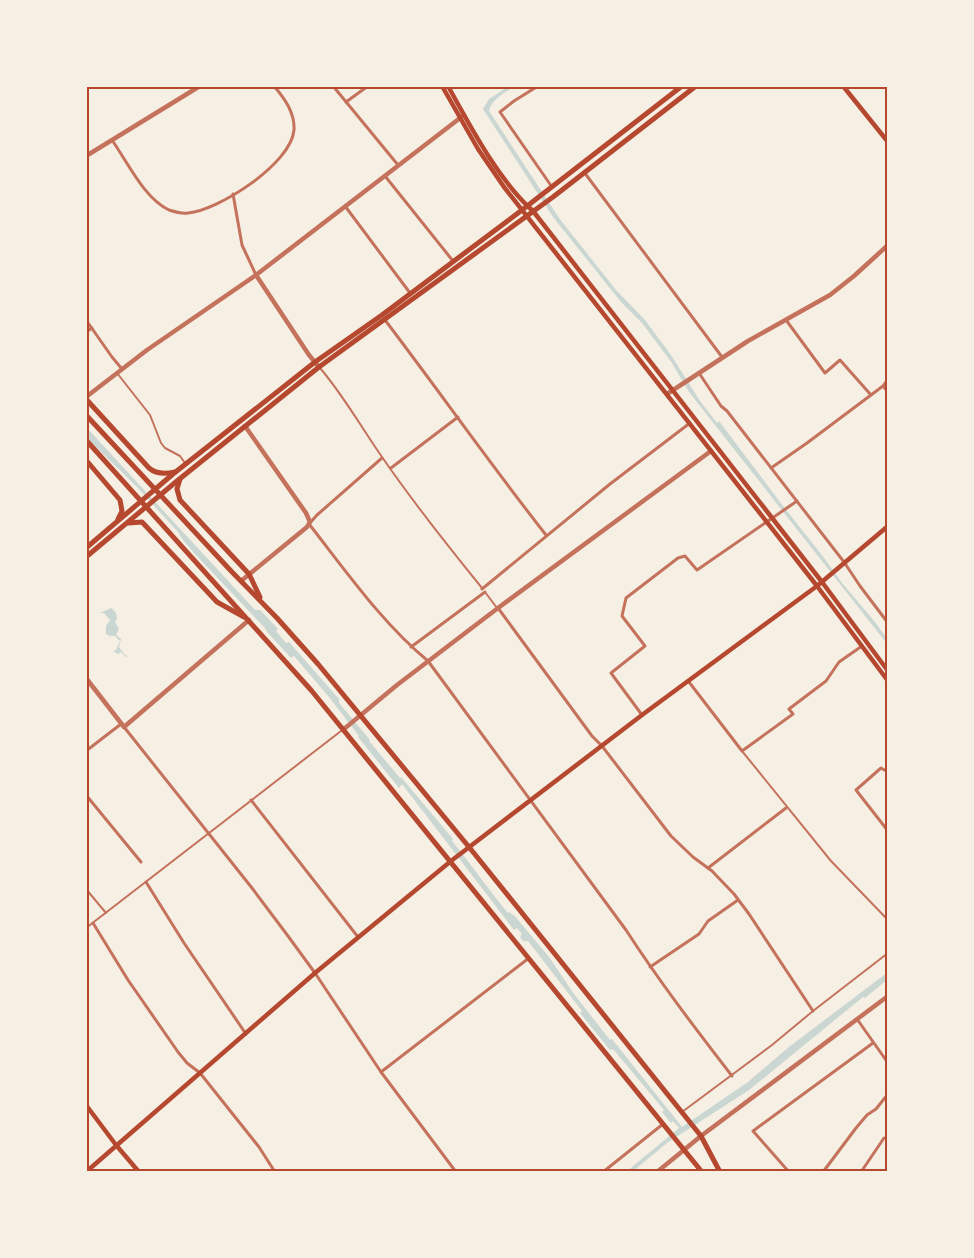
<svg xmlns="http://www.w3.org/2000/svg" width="974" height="1258" font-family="'Work Sans',sans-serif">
<rect width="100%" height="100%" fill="#f6efe4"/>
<g fill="#c9d6d2">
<path d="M509,86H515C506,92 491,99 489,111L559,218L616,290L645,320L671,355L700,401L717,423L719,421L783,506L825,559L842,583L875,622L888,640V645L689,392L672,363L642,323L621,302L553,217L483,109L489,99Z"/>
<path d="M86,427L255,610H260L278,629L276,631L286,643L289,642L339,699V703L370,740L369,741L400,778L401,777L453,839L452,841C471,864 488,889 508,913L510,912L512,915L513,914L549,957L574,994L610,1040L612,1039L682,1127L748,1082L789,1047L888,972V979L865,998L863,997L749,1090L667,1143L632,1172H626L679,1128L673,1121L671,1123L662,1112L664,1110L613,1049L610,1050L580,1013L582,1011L535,950L528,941H523L520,937L522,934L517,928L514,930L402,784L399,788L358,737L359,736L329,697L294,656L291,658L267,632L265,628L194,553L183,540L178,532L138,488L92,443L86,437Z"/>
<path d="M111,608C116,611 119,618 115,622L119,629L116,635L121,639L119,647L125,655L128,656L126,657L121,652L118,654L113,651L116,650L120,641L115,636H110L106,634V626L110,620L104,613H100Z"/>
</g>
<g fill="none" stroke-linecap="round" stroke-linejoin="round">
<g stroke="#c5725c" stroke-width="2">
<path d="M320,368C344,396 361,427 382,457C413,502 447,545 482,588"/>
<polyline points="117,373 150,415 161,443 165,448 180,456 185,463"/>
<polyline points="485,592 497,608"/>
<polyline points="742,751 831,861 888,920"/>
<polyline points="86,889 106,913"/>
<polyline points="86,928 341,731"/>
<polyline points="682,1112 772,1045 813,1011 888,953"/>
</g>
<g stroke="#c5725c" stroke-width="3">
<polyline points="333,86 398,165"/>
<polyline points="538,86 514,101 500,112 552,187"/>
<polyline points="346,102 368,86"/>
<path d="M112,140C128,163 144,198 169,210C175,212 181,214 188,213C219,210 291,164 294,130C295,113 285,99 274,86"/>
<polyline points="584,172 722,357"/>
<polyline points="385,176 453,261"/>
<polyline points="233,194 242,245 256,275"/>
<polyline points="345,206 410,293"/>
<polyline points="86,320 112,357 122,369"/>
<path d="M385,320C439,391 491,465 546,535"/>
<polyline points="786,320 825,373 840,360 871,395"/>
<polyline points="86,332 92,328"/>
<polyline points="699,373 721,406 727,411 844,562 860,586 888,623"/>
<polyline points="883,386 888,392"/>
<path d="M382,458L317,515L309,524C346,571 382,623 428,661L626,930C659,981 695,1028 732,1076"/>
<polyline points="391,468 458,417"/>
<polyline points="771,468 807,443 883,386 888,379"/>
<polyline points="482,589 610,484 690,423"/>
<polyline points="498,608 592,736 602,746 671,836 693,857 712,871 734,894 749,914 813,1011"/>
<polyline points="411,647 485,592"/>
<polyline points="689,682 742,751 793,714 789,709 826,681 839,662 862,646"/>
<polyline points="642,715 611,673 645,646 622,616 626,598 678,558 685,556 697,570 797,501"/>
<polyline points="124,727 252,888 288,936 315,973 381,1072 456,1172"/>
<polyline points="86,751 121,724"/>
<polyline points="888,772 881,768 856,790 888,831"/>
<polyline points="86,795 141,862"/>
<polyline points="251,800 358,937"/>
<polyline points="708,868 786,808"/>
<polyline points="146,882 184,943 246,1034"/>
<polyline points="93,923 128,980 178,1052 187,1063 200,1073 259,1147 275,1172"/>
<polyline points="650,967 699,934 708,921 738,900"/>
<polyline points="857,1019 888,1063"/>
<polyline points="381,1072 529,958"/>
<polyline points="603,1172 663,1124"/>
<polyline points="789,1172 753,1131 873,1043"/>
<polyline points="823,1172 856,1128 867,1115 876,1109 888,1094"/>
<polyline points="861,1172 884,1138"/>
</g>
<g stroke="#c5725c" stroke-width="4.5">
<polyline points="86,156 200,86"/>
<polyline points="256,275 309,355 319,367"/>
<polyline points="667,394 748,341 830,295 854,276 888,245"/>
<polyline points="86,397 147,350 256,275 464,115"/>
<polyline points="241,581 307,527 310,522 306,513 245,426"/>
<polyline points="86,678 124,727 249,620"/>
<polyline points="344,729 397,685 498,608 711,451"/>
<polyline points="657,1172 701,1136 888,996"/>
</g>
<g stroke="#b5482f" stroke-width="4.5">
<polyline points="442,86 478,149 504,187 817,586 888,681"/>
<path d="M448,86C470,126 499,181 533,211L822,582L888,671"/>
<polyline points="843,86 888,142"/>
<polyline points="86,1105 116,1145 139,1172"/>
<polyline points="86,1172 315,973 451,861 642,715 817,586 888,526"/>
</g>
<g stroke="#b5482f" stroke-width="5">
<path d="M86,399L149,468C156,474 166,474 175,472"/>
<polyline points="86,415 232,572 277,618 318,664 469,847 701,1136 720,1172"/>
<polyline points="86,440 311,690 702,1172"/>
<polyline points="86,460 120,500 122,511 118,519"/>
<polyline points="180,479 177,489 180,500 249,574 260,597"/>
<polyline points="129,523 142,522 217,602 244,617"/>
<polyline points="86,548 173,474 315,362 382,315 522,210 682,86"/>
<polyline points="86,557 177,481 319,367 553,197 696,86"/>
</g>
</g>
<rect width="974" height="1258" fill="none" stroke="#f6efe4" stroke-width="175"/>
<rect x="88" y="88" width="798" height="1082" fill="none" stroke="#b5482f" stroke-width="2"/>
</svg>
